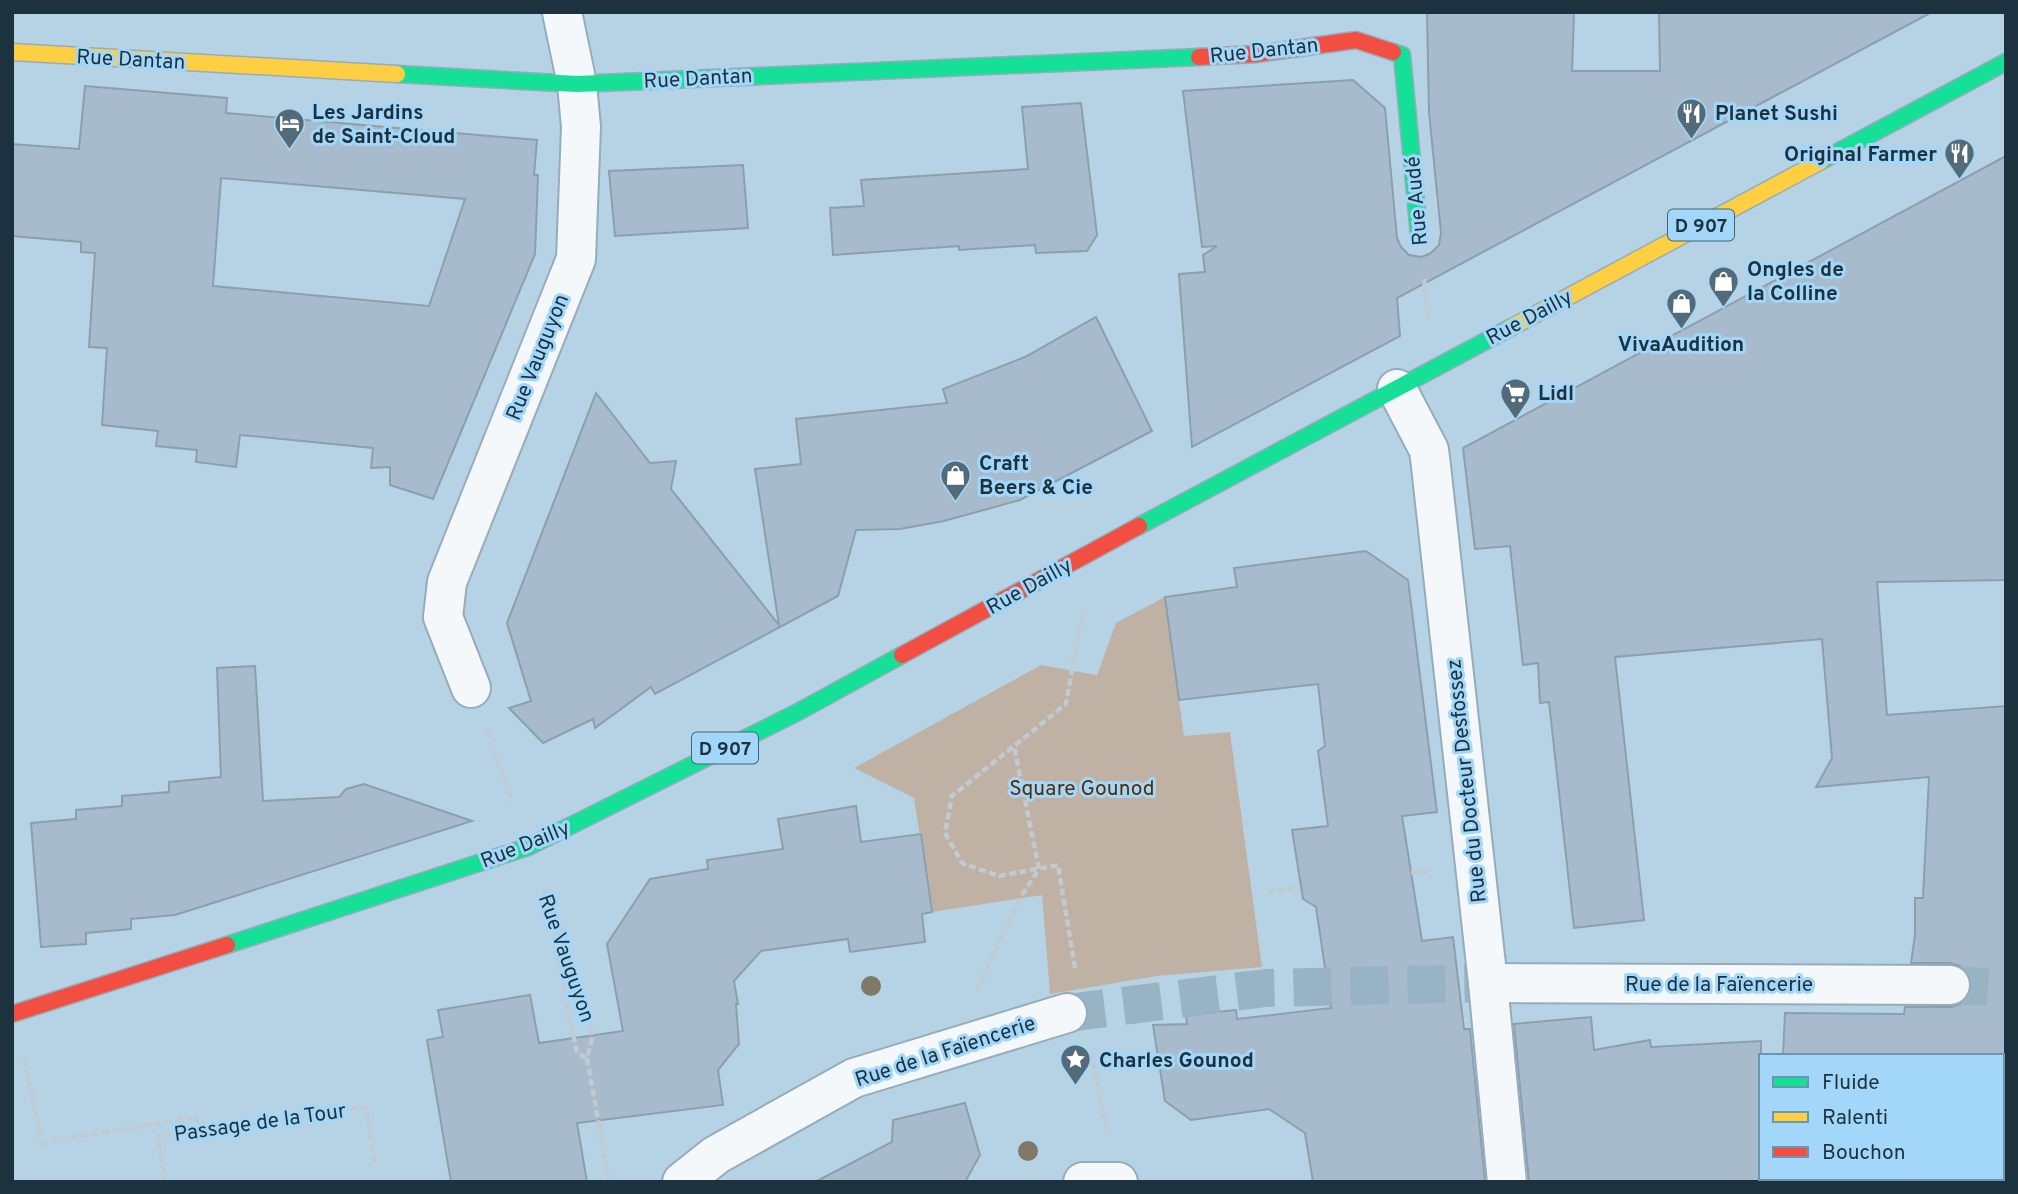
<svg xmlns="http://www.w3.org/2000/svg" width="2018" height="1194" font-family="Overpass,sans-serif">
<rect width="100%" height="100%" fill="#b6d3e5"/>
<polygon fill="#c0b1a5" points="1165,597 1184,736 1230,732 1262,967 1157,976 1050,994 1042,895 932,912 914,798 854,768 1041,665 1097,675 1116,623"/>
<g fill="#a8bbcc" stroke="#8c9faf" stroke-width="2" fill-rule="evenodd">
<polygon points="1427,12 1574,12 1572,71 1660,71 1659,12 1932,12 1397,298 1400,336 1192,447 1179,274 1205,272 1203,255 1217,246 1202,247 1183,91 1353,80 1385,108 1397,238 1401,247 1409,255 1422,257 1431,253 1439,245 1441,233 1429,112"/>
<path d="M85,86L227,98L226,113L537,140L534,175H538L535,254L433,499L390,485V467L371,468L373,448L240,435L236,467L196,462L197,450L156,446L158,431L102,425L107,348L89,347L95,253L81,252V242L12,236V144L79,149ZM221,178L465,199L429,306L213,286Z"/>
<polygon points="1081,103 1097,235 1087,251 1036,253 1035,245 959,250 959,246 833,255 830,208 864,206 861,180 1028,169 1022,107"/>
<polygon points="2006,156 2006,580 1877,582 1887,715 2006,706 2006,1056 1783,1056 1785,1013 1904,1014 1905,1007 1951,1007 1961,1004 1969,995 1972,984 1969,975 1960,966 1950,963 1911,963 1915,935 1915,898 1923,898 1929,777 1816,787 1832,758 1822,639 1615,657 1644,920 1574,928 1549,702 1540,703 1538,663 1523,665 1510,546 1475,549 1463,448"/>
<polygon points="743,165 748,228 615,236 609,171"/>
<polygon points="1096,317 1152,431 1020,500 944,521 900,529 856,530 838,596 655,694 651,687 595,728 593,719 543,743 509,708 531,701 507,623 596,393 650,463 676,461 671,489 779,625 755,469 801,464 796,419 947,403 943,389 1025,357"/>
<polygon points="1366,551 1408,580 1437,812 1402,816 1422,941 1453,937 1464,1029 1470,1029 1485,1182 1313,1182 1305,1133 1269,1109 1191,1120 1165,1101 1153,1025 1187,1024 1186,1015 1236,1010 1237,1019 1331,1008 1316,907 1303,899 1292,830 1328,826 1318,751 1325,746 1318,684 1179,700 1165,597 1237,587 1234,568"/>
<polygon points="255,666 263,801 339,797 346,789 364,784 472,821 175,915 131,919 131,929 86,933 86,944 41,947 31,823 76,819 76,810 122,806 122,796 169,792 169,782 221,777 217,668"/>
<polygon points="856,806 861,842 921,834 932,912 922,914 925,942 850,952 848,939 761,951 734,981 738,1004 736,1004 739,1044 718,1070 723,1105 577,1123 587,1182 451,1182 427,1040 443,1037 438,1010 530,995 539,1043 623,1031 607,944 650,879 708,869 707,860 783,849 778,819"/>
<polygon points="1591,1017 1594,1050 1650,1040 1651,1047 1761,1041 1761,1182 1529,1182 1514,1024"/>
<polygon points="965,1103 980,1155 965,1182 815,1182 892,1142 893,1120"/>
</g>
<g fill="none" stroke-linecap="round" stroke-linejoin="round">
<g stroke="#97b3c4" stroke-width="38" stroke-dasharray="38 19" stroke-linecap="butt">
<polyline points="1950,985 2006,988"/>
<polyline points="1067,1013 1266,988 1488,983"/>
</g>
<defs>
<g id="street">
<polyline points="1397,389 1429,450 1431,466 1488,983 1507,1182"/>
<polyline points="471,688 443,617 447,582 576,259 581,127 577,84 562,12"/>
<polyline points="1488,983 1950,985"/>
<polyline points="682,1182 716,1155 854,1078 1067,1013"/>
<polyline points="1083,1182 1118,1182"/>
</g>
<g id="fast">
<polyline points="1393,52 1402,55 1419,235"/>
<polyline points="397,74 577,84 1199,57"/>
<polyline points="1821,161 2006,62"/>
<polyline points="1139,526 1510,328"/>
<polyline points="227,945 528,847 798,712 902,655"/>
</g>
<g id="slow">
<polyline points="12,52 397,74"/>
<polyline points="1510,328 1821,161"/>
</g>
<g id="jam">
<polyline points="1199,57 1256,54 1356,40 1393,52"/>
<polyline points="902,655 1139,526"/>
<polyline points="12,1014 227,945"/>
</g>
</defs>
<use href="#street" stroke="#96acba" stroke-width="42"/>
<use href="#fast" stroke="#96acba" stroke-width="19"/>
<use href="#slow" stroke="#96acba" stroke-width="19"/>
<use href="#jam" stroke="#96acba" stroke-width="19"/>
<g stroke="#c2cad1" stroke-width="4.5" stroke-dasharray="7 3.5" stroke-linecap="butt">
<polyline points="1424,279 1428,319"/>
<polyline points="487,731 512,802"/>
<polyline points="1411,873 1428,871"/>
<polyline points="544,889 558,918 593,1036 587,1058 609,1182"/>
<polyline points="1267,891 1300,889"/>
<polyline points="557,922 555,948 577,1053 587,1058"/>
<polyline points="1075,968 1058,865 999,876 962,863 945,833 952,796 1066,704 1083,610"/>
<polyline points="977,990 1020,898 1039,869 1014,746"/>
<polyline points="1091,1052 1108,1136"/>
<polyline points="24,1059 42,1143 196,1117 198,1131"/>
<polyline points="165,1182 158,1136 366,1107 375,1164"/>
</g>
<use href="#street" stroke="#f4f8fb" stroke-width="38"/>
<use href="#fast" stroke="#16e098" stroke-width="16"/>
<use href="#slow" stroke="#ffcf43" stroke-width="16"/>
<use href="#jam" stroke="#f24e42" stroke-width="16"/>
</g>
<g fill="#827869">
<circle cx="871" cy="986" r="10"/>
<circle cx="1028" cy="1151" r="10"/>
</g>
<defs>
<symbol id="restaurant-pin" viewBox="-11 -11 22 30"><path d="M0 17L-7.5 6A9.5 9.5 0 1 1 7.5 6Z" fill="#536a79" stroke="#a2d7f9"/><path d="M-5-6h1v4h1v-4h1v4h1v-4h1v5L-1.5 .5V6h-2V.5L-5-1ZM5-6V6H3V1.5H1.5Q1.5-4 5-6Z" fill="#fff"/></symbol>
<symbol id="hotel-pin" viewBox="-11 -11 22 30"><path d="M0 17L-7.5 6A9.5 9.5 0 1 1 7.5 6Z" fill="#536a79" stroke="#a2d7f9"/><path d="M-6-4.5h1.5V1H6V5H4.5V3h-9V5H-6ZM-4 0a1.8 1.8 0 1 1 3.6 0ZM.5 0V-2.5h3Q6-2.5 6 0Z" fill="#fff"/></symbol>
<symbol id="shop-pin" viewBox="-11 -11 22 30"><path d="M0 17L-7.5 6A9.5 9.5 0 1 1 7.5 6Z" fill="#536a79" stroke="#a2d7f9"/><path d="M-5-2.5h2.3a2.7 3.5 0 0 1 5.4 0H5L5.5 6h-11ZM-1.5-2.5h3a1.5 2.3 0 0 0-3 0Z" fill="#fff"/></symbol>
<symbol id="supermarket-pin" viewBox="-11 -11 22 30"><path d="M0 17L-7.5 6A9.5 9.5 0 1 1 7.5 6Z" fill="#536a79" stroke="#a2d7f9"/><path d="M-6-5.5h2.5l.6 2H6L4.5 2H-2.5L-4.4-4H-6ZM-1.5 3.2a1.3 1.3 0 1 0 .1 0ZM3 3.2a1.3 1.3 0 1 0 .1 0Z" fill="#fff"/></symbol>
<symbol id="sight-pin" viewBox="-11 -11 22 30"><path d="M0 17L-7.5 6A9.5 9.5 0 1 1 7.5 6Z" fill="#536a79" stroke="#a2d7f9"/><path d="M0-6L1.8-2.2L6-1.7L2.9 1.2L3.7 5.4L0 3.3L-3.7 5.4L-2.9 1.2L-6-1.7L-1.8-2.2Z" fill="#fff"/></symbol>
</defs>
<g fill-rule="evenodd">
<use href="#restaurant-pin" x="1674" y="96" width="35" height="47"/>
<use href="#hotel-pin" x="272" y="106" width="35" height="47"/>
<use href="#restaurant-pin" x="1942" y="136" width="35" height="47"/>
<use href="#shop-pin" x="1706" y="264" width="35" height="47"/>
<use href="#shop-pin" x="1664" y="286" width="35" height="47"/>
<use href="#supermarket-pin" x="1498" y="376" width="35" height="47"/>
<use href="#shop-pin" x="938" y="458" width="35" height="47"/>
<use href="#sight-pin" x="1058" y="1042" width="35" height="47"/>
</g>
<g text-anchor="middle" stroke-width="6" stroke-linejoin="round" paint-order="stroke">
<g fill="#a2d7f9" stroke="#456477" stroke-width="2">
<rect x="1668" y="209.5" width="66" height="31" rx="5"/>
<rect x="692" y="732.5" width="66" height="31" rx="5"/>
</g>
<g font-size="19" font-weight="bold" fill="#1d323f">
<text x="1701" y="232">D 907</text>
<text x="725" y="755">D 907</text>
</g>
<g font-size="21" fill="#1d323f" stroke="#a2d7f9">
<text transform="translate(1264 50) rotate(-6)" y="7">Rue Dantan</text>
<text transform="translate(131 59) rotate(3)" y="7">Rue Dantan</text>
<text transform="translate(698 78) rotate(-3)" y="7">Rue Dantan</text>
<text transform="translate(1416 201) rotate(-95)" y="7">Rue Audé</text>
<text transform="translate(1529 317) rotate(-28)" y="7">Rue Dailly</text>
<text transform="translate(537 357) rotate(-68)" y="7">Rue Vauguyon</text>
<text transform="translate(1029 586) rotate(-29)" y="7">Rue Dailly</text>
<text transform="translate(1466 781) rotate(-96)" y="7">Rue du Docteur Desfossez</text>
<text transform="translate(525 844) rotate(-22)" y="7">Rue Dailly</text>
<text transform="translate(567 958) rotate(71)" y="7">Rue Vauguyon</text>
<text x="1719" y="991">Rue de la Faïencerie</text>
<text transform="translate(945 1051) rotate(-18)" y="7">Rue de la Faïencerie</text>
<text transform="translate(260 1122) rotate(-8)" y="7">Passage de la Tour</text>
</g>
<g font-size="21" font-weight="bold" fill="#1d323f" stroke="#a2d7f9" text-anchor="start">
<text x="312" y="119">Les Jardins<tspan x="312" dy="24">de Saint-Cloud</tspan></text>
<text x="1715" y="120">Planet Sushi</text>
<text x="1937" y="161" text-anchor="end">Original Farmer</text>
<text x="1747" y="276">Ongles de<tspan x="1747" dy="24">la Colline</tspan></text>
<text x="1681" y="351" text-anchor="middle">VivaAudition</text>
<text x="1538" y="400">Lidl</text>
<text x="979" y="470">Craft<tspan x="979" dy="24">Beers &amp; Cie</tspan></text>
<text x="1099" y="1067">Charles Gounod</text>
</g>
<g font-size="21" fill="#582d04" stroke="#a2d7f9">
<text x="1082" y="795">Square Gounod</text>
</g>
</g>
<rect width="2018" height="1194" fill="none" stroke="#1d323f" stroke-width="28"/>
<rect x="1759" y="1054" width="245" height="126" fill="#a2d7f9" stroke="#6d95af" stroke-width="2"/>
<rect x="1773" y="1077" width="35" height="10" fill="#16e098" stroke="#6d95af" stroke-width="2"/>
<text x="1822" y="1089" font-size="21" fill="#1d323f">Fluide</text>
<rect x="1773" y="1112" width="35" height="10" fill="#ffcf43" stroke="#6d95af" stroke-width="2"/>
<text x="1822" y="1124" font-size="21" fill="#1d323f">Ralenti</text>
<rect x="1773" y="1147" width="35" height="10" fill="#f24e42" stroke="#6d95af" stroke-width="2"/>
<text x="1822" y="1159" font-size="21" fill="#1d323f">Bouchon</text>
</svg>
